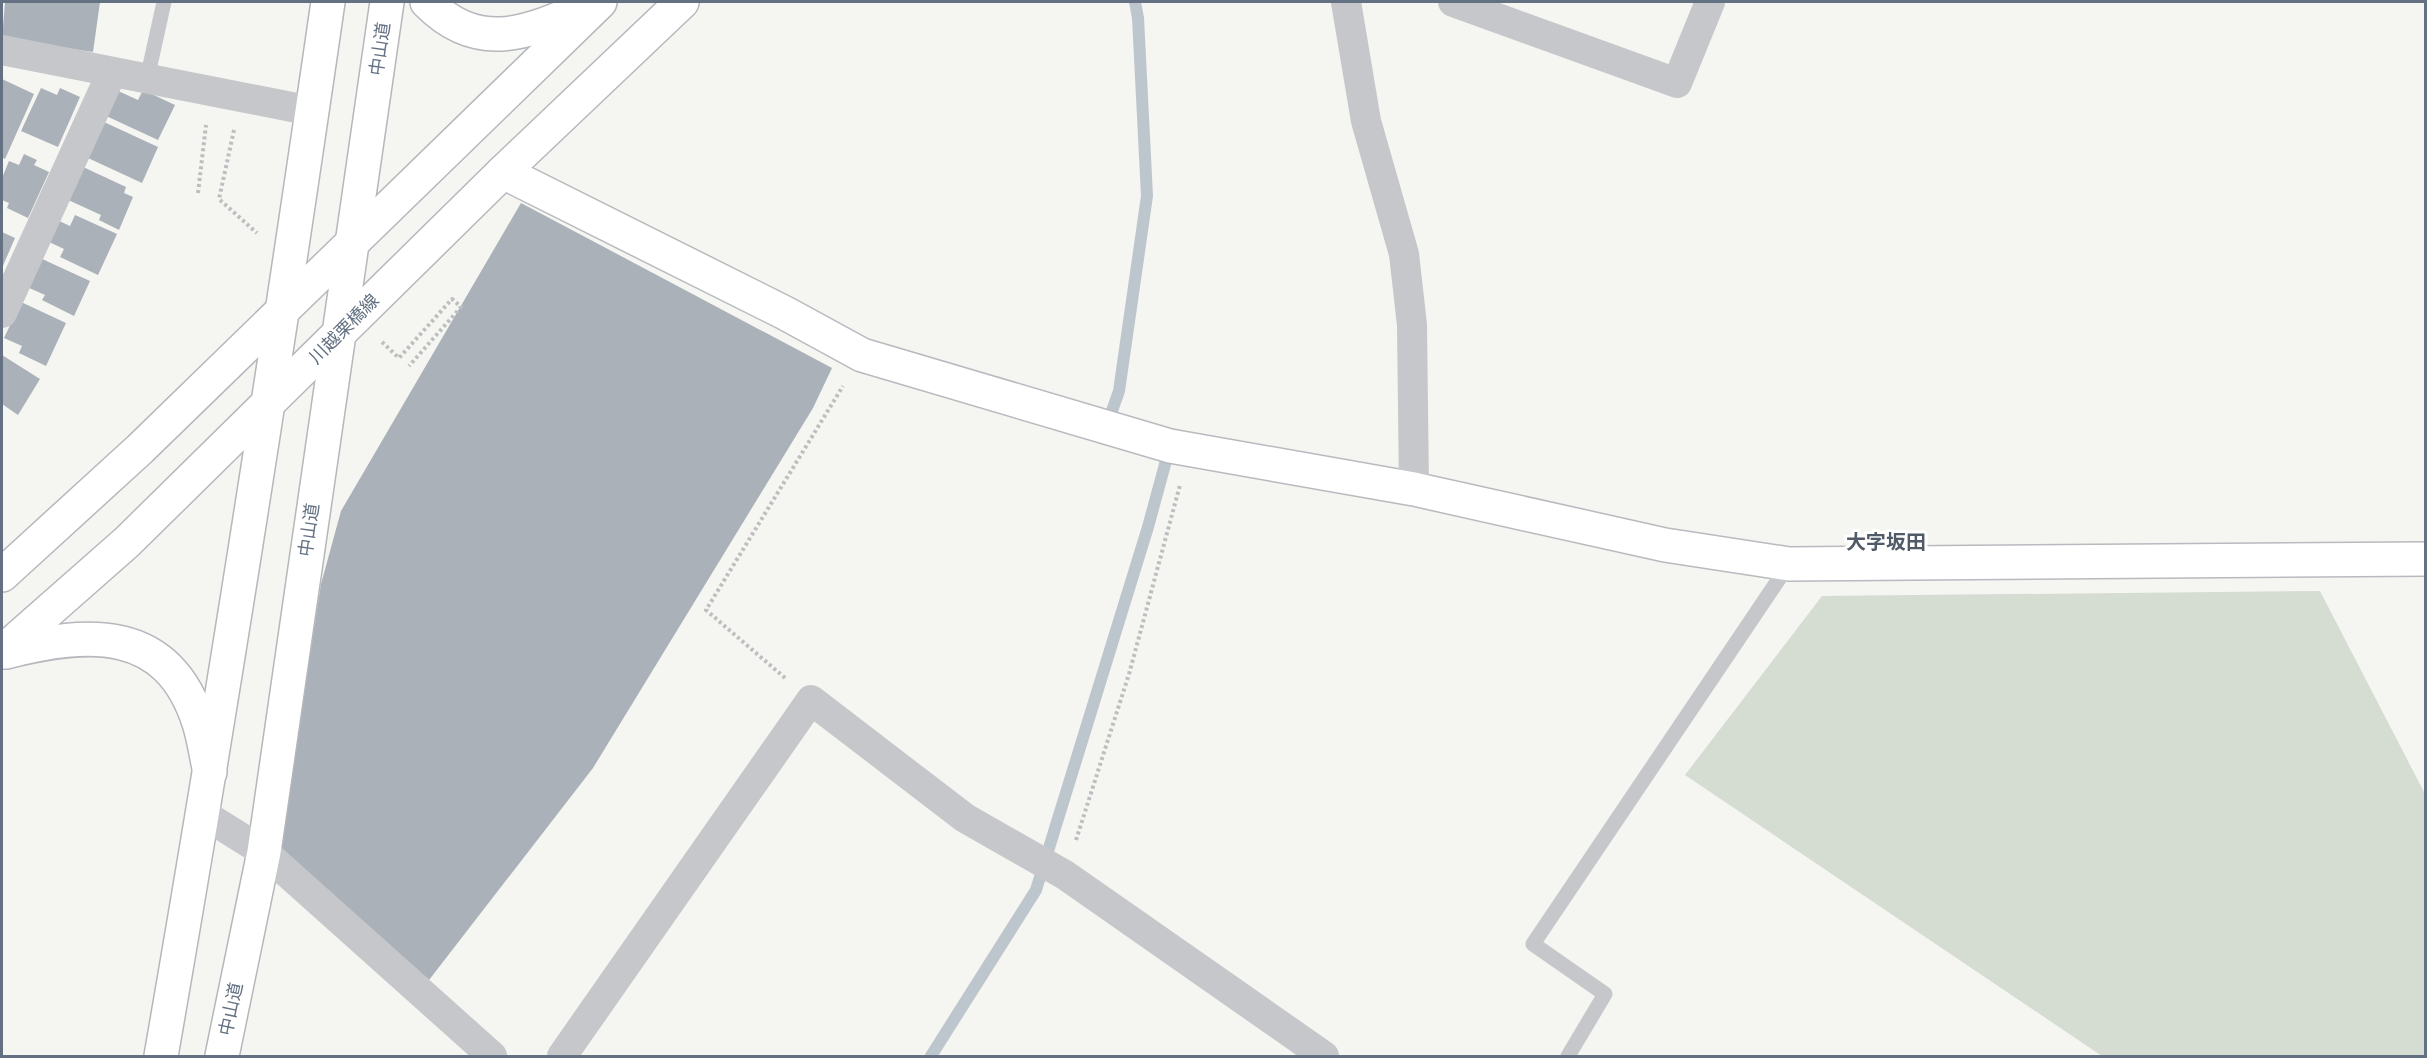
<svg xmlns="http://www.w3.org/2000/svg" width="2427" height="1058" font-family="Signika,'Noto Sans JP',sans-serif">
<rect width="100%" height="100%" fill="#f5f5f1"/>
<polygon fill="#d5dcd2" points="2320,591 2425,794 2425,1056 2102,1056 1685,775 1822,596"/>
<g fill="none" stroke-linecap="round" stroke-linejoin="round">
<g stroke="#bdc6cd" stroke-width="12">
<polyline points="1107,425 1119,391 1147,196 1138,18 1135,2"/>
<polyline points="931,1056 1036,890 1148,527 1170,446"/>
</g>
</g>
<g fill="#aab1b8">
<polygon points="5,2 100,2 93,52 2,39"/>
<polygon points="2,79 34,94 5,159 2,157"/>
<polygon points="41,88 57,95 60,88 80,97 58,147 21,131"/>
<polygon points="116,90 138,100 143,90 175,105 158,140 104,115"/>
<polygon points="104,122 158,147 142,183 88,158"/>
<polygon points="24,154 37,160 34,165 49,172 28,218 7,208 9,203 2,200 2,178 9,161 19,165"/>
<polygon points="81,166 126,187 124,193 133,197 119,230 99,220 101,215 66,199"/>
<polygon points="521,203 832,368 813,408 593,768 429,980 280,848 321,584 341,511"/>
<polygon points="75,215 117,234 98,275 60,257 64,249 47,241 57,220 70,226"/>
<polygon points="2,232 15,238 2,268"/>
<polygon points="40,258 90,281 74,316 42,300 45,295 27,287"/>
<polygon points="21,302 66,323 46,366 19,353 22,346 4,338"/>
<polygon points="2,355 40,379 18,415 2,404"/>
</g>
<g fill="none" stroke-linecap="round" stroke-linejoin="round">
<defs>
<polyline id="secondary" points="503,172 785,313 862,355 1170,446 1414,489 1665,545 1789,564 2426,559"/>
<g id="primary">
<path d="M427,2C476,52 524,35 581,9"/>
<polyline points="2,575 140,449 600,2"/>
<polyline points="2,652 127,542 503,172 682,2"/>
<path d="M6,652C88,631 168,625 199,723C204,738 206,756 210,772"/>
</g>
<g id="highway">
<path d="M161,1056C222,706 277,354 328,2"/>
<polyline points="222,1056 264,852 387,2"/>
</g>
</defs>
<use href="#secondary" stroke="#b7babf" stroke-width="36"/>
<use href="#primary" stroke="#b5b8bd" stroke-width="36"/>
<use href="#highway" stroke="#b5b7bb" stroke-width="36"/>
<g stroke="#bcbec0" stroke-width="4" stroke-dasharray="3 3" stroke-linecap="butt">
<polyline points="234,130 219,199 257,233"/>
<polyline points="198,193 206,125"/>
<polyline points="382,342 399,358 452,299 461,307 409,366"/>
<polyline points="785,678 706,610 843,386"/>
<polyline points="1076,840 1129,674 1180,485"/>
</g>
<g stroke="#c5c7cb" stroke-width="15">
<polyline points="147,79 164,2"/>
<polyline points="1568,1056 1605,994 1533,944 1789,564"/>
</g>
<g stroke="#c5c7cb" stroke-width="30">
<polyline points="1346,2 1366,121 1404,254 1412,325 1414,489"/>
<polyline points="1453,2 1677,83 1710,2"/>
<polyline points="2,50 312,111"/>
<polyline points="2,313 112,72"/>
<polyline points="203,814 264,852 492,1056"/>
<polyline points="562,1056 811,700 965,818 1065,875 1324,1056"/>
</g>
<use href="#secondary" stroke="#fff" stroke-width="33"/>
<use href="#primary" stroke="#fff" stroke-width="33"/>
<use href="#highway" stroke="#fff" stroke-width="33"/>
</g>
<g text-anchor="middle" stroke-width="6" stroke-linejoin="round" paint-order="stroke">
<g font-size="18" fill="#637183" stroke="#fff">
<text transform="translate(380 49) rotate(-82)" y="6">中山道</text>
<text transform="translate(344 329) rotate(-45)" y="6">川越栗橋線</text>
<text transform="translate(309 530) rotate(-82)" y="6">中山道</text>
<text transform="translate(231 1009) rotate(-78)" y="6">中山道</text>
</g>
<g font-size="20" font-weight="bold" fill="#515b68" stroke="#fff">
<text x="1886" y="549">大字坂田</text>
</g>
</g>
<rect width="2427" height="1058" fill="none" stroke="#637183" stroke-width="6"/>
</svg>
